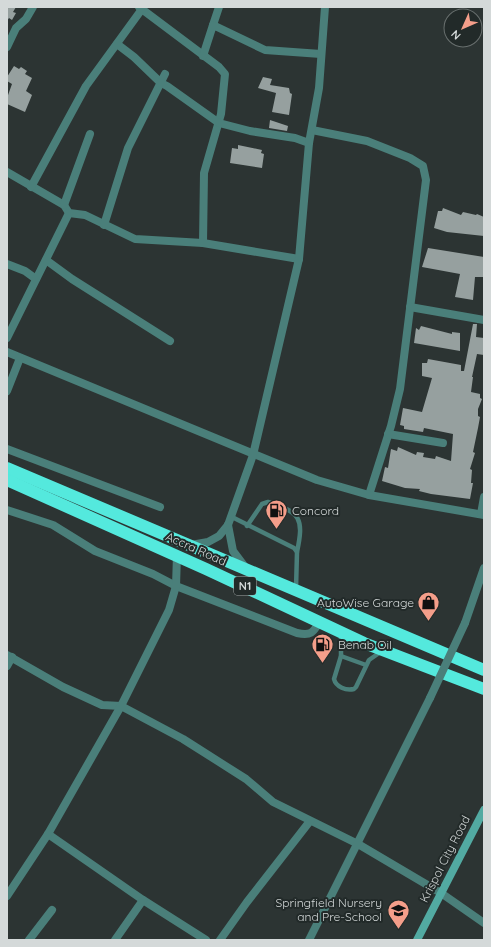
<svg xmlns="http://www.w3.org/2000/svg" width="491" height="947" font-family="Quicksand,sans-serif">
<rect width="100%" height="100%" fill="#2c3433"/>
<g fill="#96a09f">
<polygon points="7,7 16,7 13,12 16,13 12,20 9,18 7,21"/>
<polygon points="14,66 19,69 21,67 27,71 25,74 32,78 26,91 32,95 25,112 7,104 7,98 12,84 7,81 7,77"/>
<polygon points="263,77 272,79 270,85 289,88 290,93 292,94 289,115 272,112 276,93 258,88"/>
<polygon points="270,120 288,126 287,131 269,128"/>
<polygon points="238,145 262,150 261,153 264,154 262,168 230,163 232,148 238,149"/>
<polygon points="443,208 461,215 463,212 476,215 477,214 484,217 484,236 447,232 434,228 438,211 442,211"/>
<polygon points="428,248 484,257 484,277 475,277 473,300 455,297 460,274 422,267"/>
<polygon points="473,324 477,324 476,337 484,338 484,355 477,354 472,377 473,377 471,392 480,394 480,398 482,399 478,409 478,416 480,417 478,428 473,452 475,453 470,469 472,470 471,483 473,483 470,499 431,494 419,491 420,489 405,488 382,481 385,467 388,468 391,449 397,451 398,447 416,455 417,452 424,453 423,457 435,459 436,456 451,461 453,434 424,428 423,432 404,429 404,426 400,425 403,408 422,412 432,378 422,376 422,363 427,363 428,359 461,365 461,371 464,371"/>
<polygon points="421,326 452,334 452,332 460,333 460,351 414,343 416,328 419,330"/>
</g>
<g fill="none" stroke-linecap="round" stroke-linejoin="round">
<g stroke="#4a7f7a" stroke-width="4.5">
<polyline points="232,517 294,548 297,552 296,589"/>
<path d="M247,526L262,504L268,502C301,512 304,519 297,552"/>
<path d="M341,634V656L334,679C336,687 346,691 354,689L356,687L369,660L382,651"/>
<polyline points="341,656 366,665"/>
</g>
<g stroke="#4a7f7a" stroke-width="8">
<polyline points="139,7 219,67 225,74 221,114 204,173 203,243"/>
<polyline points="213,25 219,7"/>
<polyline points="117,44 134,57 161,83 167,86 219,123 250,131 295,138 309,143"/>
<polyline points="7,47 16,28 26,19 33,7"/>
<polyline points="203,56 213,25 265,50 321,54"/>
<polyline points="312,130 367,141 410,158 423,166 426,180 400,389 391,426 369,495"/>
<polyline points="7,172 64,205 69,213 85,215 135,239 203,243 299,259"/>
<polyline points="31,187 86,86 142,9"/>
<polyline points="64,205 90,134"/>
<polyline points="104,225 128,148 165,74"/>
<polyline points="46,260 72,279 170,341"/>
<polyline points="7,264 25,271 36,279"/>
<polyline points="410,307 484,320"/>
<polyline points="7,338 69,213"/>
<polyline points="7,352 317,480 369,495 484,515"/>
<polyline points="7,391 20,358"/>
<polyline points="388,434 443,443"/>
<polyline points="7,449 160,507"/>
<path d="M7,510L53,525L95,551L153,574L176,586L297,633C311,636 313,633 320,621"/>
<polyline points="481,514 484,497"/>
<polyline points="228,525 233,551 245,567"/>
<polyline points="191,545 208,542 219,536 228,525 253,455 299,259 309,143 319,88 325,7"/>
<polyline points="465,623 484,568"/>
<polyline points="7,655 63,687 102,705 121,706 169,610 176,586 177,555"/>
<polyline points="7,666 12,657"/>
<polyline points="48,834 143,900 206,940"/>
<polyline points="7,896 48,834 121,706 183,739 246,779 273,802 358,844 441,893 484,923"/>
<polyline points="29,940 52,910"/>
<polyline points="115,940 143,900"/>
<polyline points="220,940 247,902 310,821"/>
<polyline points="309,940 430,698"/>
</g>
<polyline stroke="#52aaa2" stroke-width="8" points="417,940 484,810"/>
<g stroke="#54e9dd" stroke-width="12">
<polyline points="7,468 484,670"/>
<polyline points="7,480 206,569 364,643 484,689"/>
</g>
<polyline stroke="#4a7f7a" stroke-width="8" points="430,698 465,623"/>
</g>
<defs>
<symbol id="fuel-pin" viewBox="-11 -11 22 30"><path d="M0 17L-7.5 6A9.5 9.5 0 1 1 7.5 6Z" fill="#f49e8a" stroke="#222a29"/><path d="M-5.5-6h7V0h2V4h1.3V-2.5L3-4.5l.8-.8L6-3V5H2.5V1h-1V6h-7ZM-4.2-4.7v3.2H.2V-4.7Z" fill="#111"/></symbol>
<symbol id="shop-pin" viewBox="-11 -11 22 30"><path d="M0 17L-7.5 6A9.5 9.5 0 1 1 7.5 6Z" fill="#f49e8a" stroke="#222a29"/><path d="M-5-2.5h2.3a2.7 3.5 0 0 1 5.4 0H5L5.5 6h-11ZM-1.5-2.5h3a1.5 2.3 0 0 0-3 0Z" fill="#111"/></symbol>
<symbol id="school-pin" viewBox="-11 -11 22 30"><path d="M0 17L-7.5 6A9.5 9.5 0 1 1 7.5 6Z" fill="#f49e8a" stroke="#222a29"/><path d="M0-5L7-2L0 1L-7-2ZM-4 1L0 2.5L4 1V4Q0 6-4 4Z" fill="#111"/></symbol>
</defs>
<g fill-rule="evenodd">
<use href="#fuel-pin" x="264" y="498" width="25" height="34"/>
<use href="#shop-pin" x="416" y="590" width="25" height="34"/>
<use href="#fuel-pin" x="310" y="632" width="25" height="34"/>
<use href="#school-pin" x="386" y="898" width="25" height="34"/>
</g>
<g text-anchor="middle" stroke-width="4" stroke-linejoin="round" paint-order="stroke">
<rect fill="#222a29" stroke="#9fa4a4" stroke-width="1" x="234" y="577" width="22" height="18" rx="3"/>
<g font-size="11" font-weight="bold" fill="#d4d9d9">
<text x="245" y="590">N1</text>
</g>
<g font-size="12" fill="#d4d9d9" stroke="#222a29" text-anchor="start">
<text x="292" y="515">Concord</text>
<text x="414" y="607" text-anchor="end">AutoWise Garage</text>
<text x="338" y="649">Benab Oil</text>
<text x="382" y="907" text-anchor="end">Springfield Nursery<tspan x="382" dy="14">and Pre-School</tspan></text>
</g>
<g font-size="12" fill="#d4d9d9" stroke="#222a29">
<text transform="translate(196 549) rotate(24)" y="4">Accra Road</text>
<text transform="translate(445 859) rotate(-63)" y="4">Krispol City Road</text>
</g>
</g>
<rect width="491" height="947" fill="none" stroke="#d4d9d9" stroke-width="16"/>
<g transform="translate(463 28) rotate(225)"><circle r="19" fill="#222a29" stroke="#69706f"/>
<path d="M0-3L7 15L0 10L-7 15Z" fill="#f49e8a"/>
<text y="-6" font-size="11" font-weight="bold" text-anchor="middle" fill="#d4d9d9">N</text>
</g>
</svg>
